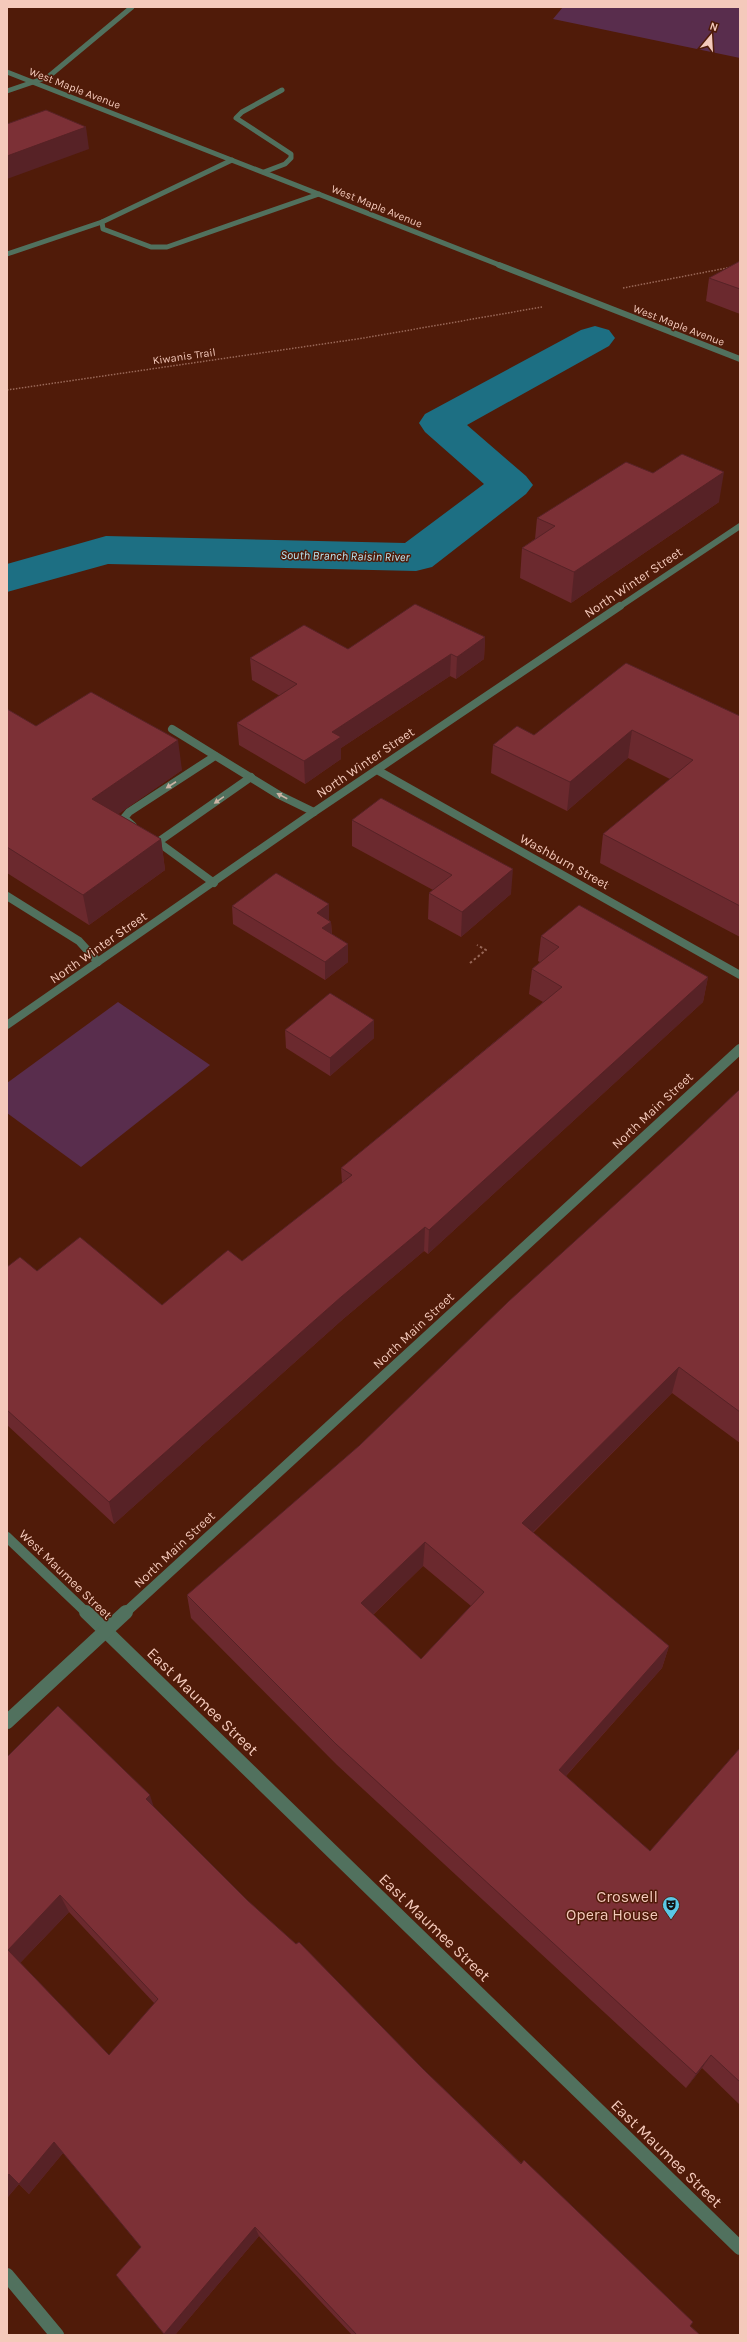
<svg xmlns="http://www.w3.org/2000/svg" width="747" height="2342" font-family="Karla,sans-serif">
<rect width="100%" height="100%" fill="#501b09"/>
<g fill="#592d4d">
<polygon points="563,7 740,7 740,58 553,19"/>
<polygon points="118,1002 210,1065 81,1167 7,1113 7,1083"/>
</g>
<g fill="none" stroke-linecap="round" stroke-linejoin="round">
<polygon fill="#1d6f83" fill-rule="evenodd" points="595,326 609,330 615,338 609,346 467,425 526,476 533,485 526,494 432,567 416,571 108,564 7,592 7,564 106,536 405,543 484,484 425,432 419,423 425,414 581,330"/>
<g stroke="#996858" stroke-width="1.5" stroke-dasharray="1.5 1.5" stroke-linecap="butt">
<polyline points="623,288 732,267"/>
<polyline points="7,390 364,338 542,307"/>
</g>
<polyline stroke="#996858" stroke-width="2" stroke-dasharray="2.5 2.5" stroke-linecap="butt" points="470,963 486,950 477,945"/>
<g stroke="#51715e" stroke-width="5">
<polyline points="7,72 502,266"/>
<polyline points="7,91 48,77 132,7"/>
<polyline points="232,160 102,222 103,229 151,247 167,247 319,194"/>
<polyline points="264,172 285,164 291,158 291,154 236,118 242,112 282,90"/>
<polyline points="7,254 102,222"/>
</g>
<g stroke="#51715e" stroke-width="6">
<polyline points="499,265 740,359"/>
<polyline points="619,607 740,526"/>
</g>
<g stroke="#51715e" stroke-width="8">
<polyline points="172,729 279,795 314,812"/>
<polyline points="377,770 740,975"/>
<polyline points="133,826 124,818 129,812 215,756"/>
<polyline points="214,883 158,842 251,777"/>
<polyline points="7,896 79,941 98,962"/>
<polyline points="7,1025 314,812 620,606"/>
</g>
<g stroke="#51715e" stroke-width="10">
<polyline points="7,1537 87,1613"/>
<polyline points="125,1613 740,1049"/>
</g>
<g stroke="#51715e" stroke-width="14">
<polyline points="86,1612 740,2248"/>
<polyline points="7,1722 126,1612"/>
<polyline points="7,2275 57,2335"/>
</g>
</g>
<g fill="#6b292e" fill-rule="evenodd">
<polygon points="740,261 740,314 706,301 709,278"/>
<polygon points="719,502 571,603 520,578 522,548 535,539 537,518"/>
<polygon points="485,637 484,659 456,679 450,676 341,748 341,759 305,784 239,745 237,723 280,696 252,680 250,658"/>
<polygon points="7,709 36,726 182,770 118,814 161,839 165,870 89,925 7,873"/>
<polygon points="740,716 740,937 600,863 603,834 670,779 628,758 567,811 491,773 493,745 534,735"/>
<polygon points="352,820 511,894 461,937 428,919 429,893 433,890 352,846"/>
<polygon points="232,906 329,920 331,922 332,934 348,944 348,962 325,980 233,924"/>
<polygon points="541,936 708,977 703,1002 428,1254 424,1251 342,1320 114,1524 7,1425 7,1267 37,1271 162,1305 242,1261 342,1183 341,1168 543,1002 529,994 532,969 540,962 538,961"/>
<polygon points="374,1020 374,1038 330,1076 286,1048 285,1030"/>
<path d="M740,1089V1443L672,1393L533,1533L669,1646L662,1668L566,1776L650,1851L740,1748V2105L702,2068L686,2088L337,1765L191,1618L187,1595L360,1445L685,1141ZM423,1566L471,1606L421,1659L373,1615Z"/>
<path d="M7,1757L154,1807L247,1900L423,2069L700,2335H352L259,2236L175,2335H165L141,2247L63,2153L29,2194L19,2184L7,2198ZM69,1912L155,2004L109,2055L20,1963Z"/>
</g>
<g fill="#572226">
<polygon points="86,127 89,149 7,179 7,156"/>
<polygon points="724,472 719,502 571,603 574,572"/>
<polygon points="485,637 484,659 456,679 457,657"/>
<polygon points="451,654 450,676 341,748 341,759 305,784 304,761 332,732"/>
<polygon points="632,730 628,758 567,811 570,782"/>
<polygon points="178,740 182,770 97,829 92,799"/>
<polygon points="161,839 165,870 89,925 83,895"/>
<polygon points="513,869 511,894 461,937 462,912"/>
<polygon points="329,904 329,922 317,913"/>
<polygon points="331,922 332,940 322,928"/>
<polygon points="348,944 348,962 325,980 325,962"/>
<polygon points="708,977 703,1002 428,1254 429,1230"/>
<polygon points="374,1020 374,1038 330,1076 330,1058"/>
<polygon points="425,1227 424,1251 342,1320 114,1524 109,1502 341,1297"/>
<polygon points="679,1367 672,1393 518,1547 522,1523"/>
<polygon points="425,1542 423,1566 361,1626 361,1603"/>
<polygon points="669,1646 662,1668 554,1789 559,1770"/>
<polygon points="150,1795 156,1814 146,1799"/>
<polygon points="60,1895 69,1912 17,1966 8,1950"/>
<polygon points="711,2055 702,2068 686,2088 696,2074"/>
<polygon points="54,2142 63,2153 29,2194 19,2184 7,2198 7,2176 9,2174"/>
<polygon points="255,2227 259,2236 175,2335 165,2335 164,2334"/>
</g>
<g fill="#7c3036" stroke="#572226" fill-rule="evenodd">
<polygon points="46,110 86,127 7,156 7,124"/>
<polygon points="740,261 740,289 709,278"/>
<polygon points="682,454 724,472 574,572 522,548 555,526 537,518 626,462 653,473"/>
<polygon points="415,604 485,637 457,657 451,654 332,732 341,737 304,761 237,723 297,684 250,658 304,625 348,649"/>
<polygon points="626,663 740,716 740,906 603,834 693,760 632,730 570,782 493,745 517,726 534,735"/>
<polygon points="91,692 178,740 92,799 161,839 83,895 7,847 7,709 36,726"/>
<polygon points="381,798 513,869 462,912 429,893 452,875 352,820"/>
<polygon points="276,873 329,904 317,913 331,922 322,928 348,944 325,962 232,906"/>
<polygon points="579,905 708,977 429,1230 425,1227 341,1297 109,1502 7,1410 7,1267 20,1257 37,1271 80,1237 162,1305 228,1250 242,1261 352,1175 341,1168 562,987 532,969 559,947 541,936"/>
<polygon points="330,993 374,1020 330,1058 285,1030"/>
<path d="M740,1089V1412L679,1367L522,1523L669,1646L559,1770L650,1851L740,1748V2082L711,2055L696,2074L336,1744L187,1595L360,1445L509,1301L685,1141ZM425,1542L484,1592L421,1659L361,1603Z"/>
<path d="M58,1706L150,1795L146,1799L247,1900L296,1944L299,1942L423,2069L521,2164L524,2160L693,2322L690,2326L700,2335H357L255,2227L164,2334L116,2275L141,2247L54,2142L19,2184L9,2174L7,2176V1757ZM60,1895L158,1999L109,2055L8,1950Z"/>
</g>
<defs><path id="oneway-solid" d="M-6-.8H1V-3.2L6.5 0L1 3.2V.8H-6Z"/></defs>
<g fill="#cbb3a4">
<use href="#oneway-solid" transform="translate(171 785) rotate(147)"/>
<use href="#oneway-solid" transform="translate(282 796) rotate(-152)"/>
<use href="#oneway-solid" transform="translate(219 800) rotate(145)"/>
</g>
<defs>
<symbol id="theatre-pin" viewBox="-11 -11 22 30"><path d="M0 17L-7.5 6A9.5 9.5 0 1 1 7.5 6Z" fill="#5ac8e6" stroke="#501b09"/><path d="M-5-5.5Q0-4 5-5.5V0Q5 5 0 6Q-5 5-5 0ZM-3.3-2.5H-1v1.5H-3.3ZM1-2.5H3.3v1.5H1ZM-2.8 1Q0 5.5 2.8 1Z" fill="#111"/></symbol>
</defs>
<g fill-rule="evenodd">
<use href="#theatre-pin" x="661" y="1895" width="20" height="27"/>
</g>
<g text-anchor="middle" stroke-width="3" stroke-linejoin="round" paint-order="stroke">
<g font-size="11" fill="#f4c9bb" stroke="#501b09">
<text transform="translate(75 88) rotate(21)" y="4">West Maple Avenue</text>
<text transform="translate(377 206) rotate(22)" y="4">West Maple Avenue</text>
<text transform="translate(679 325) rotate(21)" y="4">West Maple Avenue</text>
<text transform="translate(184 356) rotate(-8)" y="4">Kiwanis Trail</text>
</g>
<g font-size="12" font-style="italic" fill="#b8e8f6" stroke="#501b09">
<text transform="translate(345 556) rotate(1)" y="4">South Branch Raisin River</text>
</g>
<g font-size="13" fill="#f4c9bb" stroke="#501b09">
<text transform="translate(633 582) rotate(-34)" y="5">North Winter Street</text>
<text transform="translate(365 762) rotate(-34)" y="5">North Winter Street</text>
<text transform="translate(565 861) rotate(29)" y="5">Washburn Street</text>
<text transform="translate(98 947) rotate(-35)" y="5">North Winter Street</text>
<text transform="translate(652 1110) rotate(-43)" y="5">North Main Street</text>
<text transform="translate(413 1330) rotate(-43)" y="5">North Main Street</text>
<text transform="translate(174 1549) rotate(-43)" y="5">North Main Street</text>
<text transform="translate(66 1574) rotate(44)" y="5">West Maumee Street</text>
</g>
<g font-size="16" fill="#f4c9bb" stroke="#501b09">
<text transform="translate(203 1701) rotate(44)" y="6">East Maumee Street</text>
<text transform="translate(435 1927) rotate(44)" y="6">East Maumee Street</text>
<text transform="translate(667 2153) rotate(44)" y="6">East Maumee Street</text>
</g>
<g font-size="16" fill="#f4c9bb" stroke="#501b09" text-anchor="end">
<text x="658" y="1902">Croswell<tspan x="658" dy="18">Opera House</tspan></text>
</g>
</g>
<rect width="747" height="2342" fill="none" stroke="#f4c9bb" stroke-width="16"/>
<g transform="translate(711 36) rotate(18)" stroke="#501b09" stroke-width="3" paint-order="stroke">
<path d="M0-3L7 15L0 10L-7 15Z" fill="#f4c9bb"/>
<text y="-6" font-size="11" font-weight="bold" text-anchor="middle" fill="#f4c9bb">N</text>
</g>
</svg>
